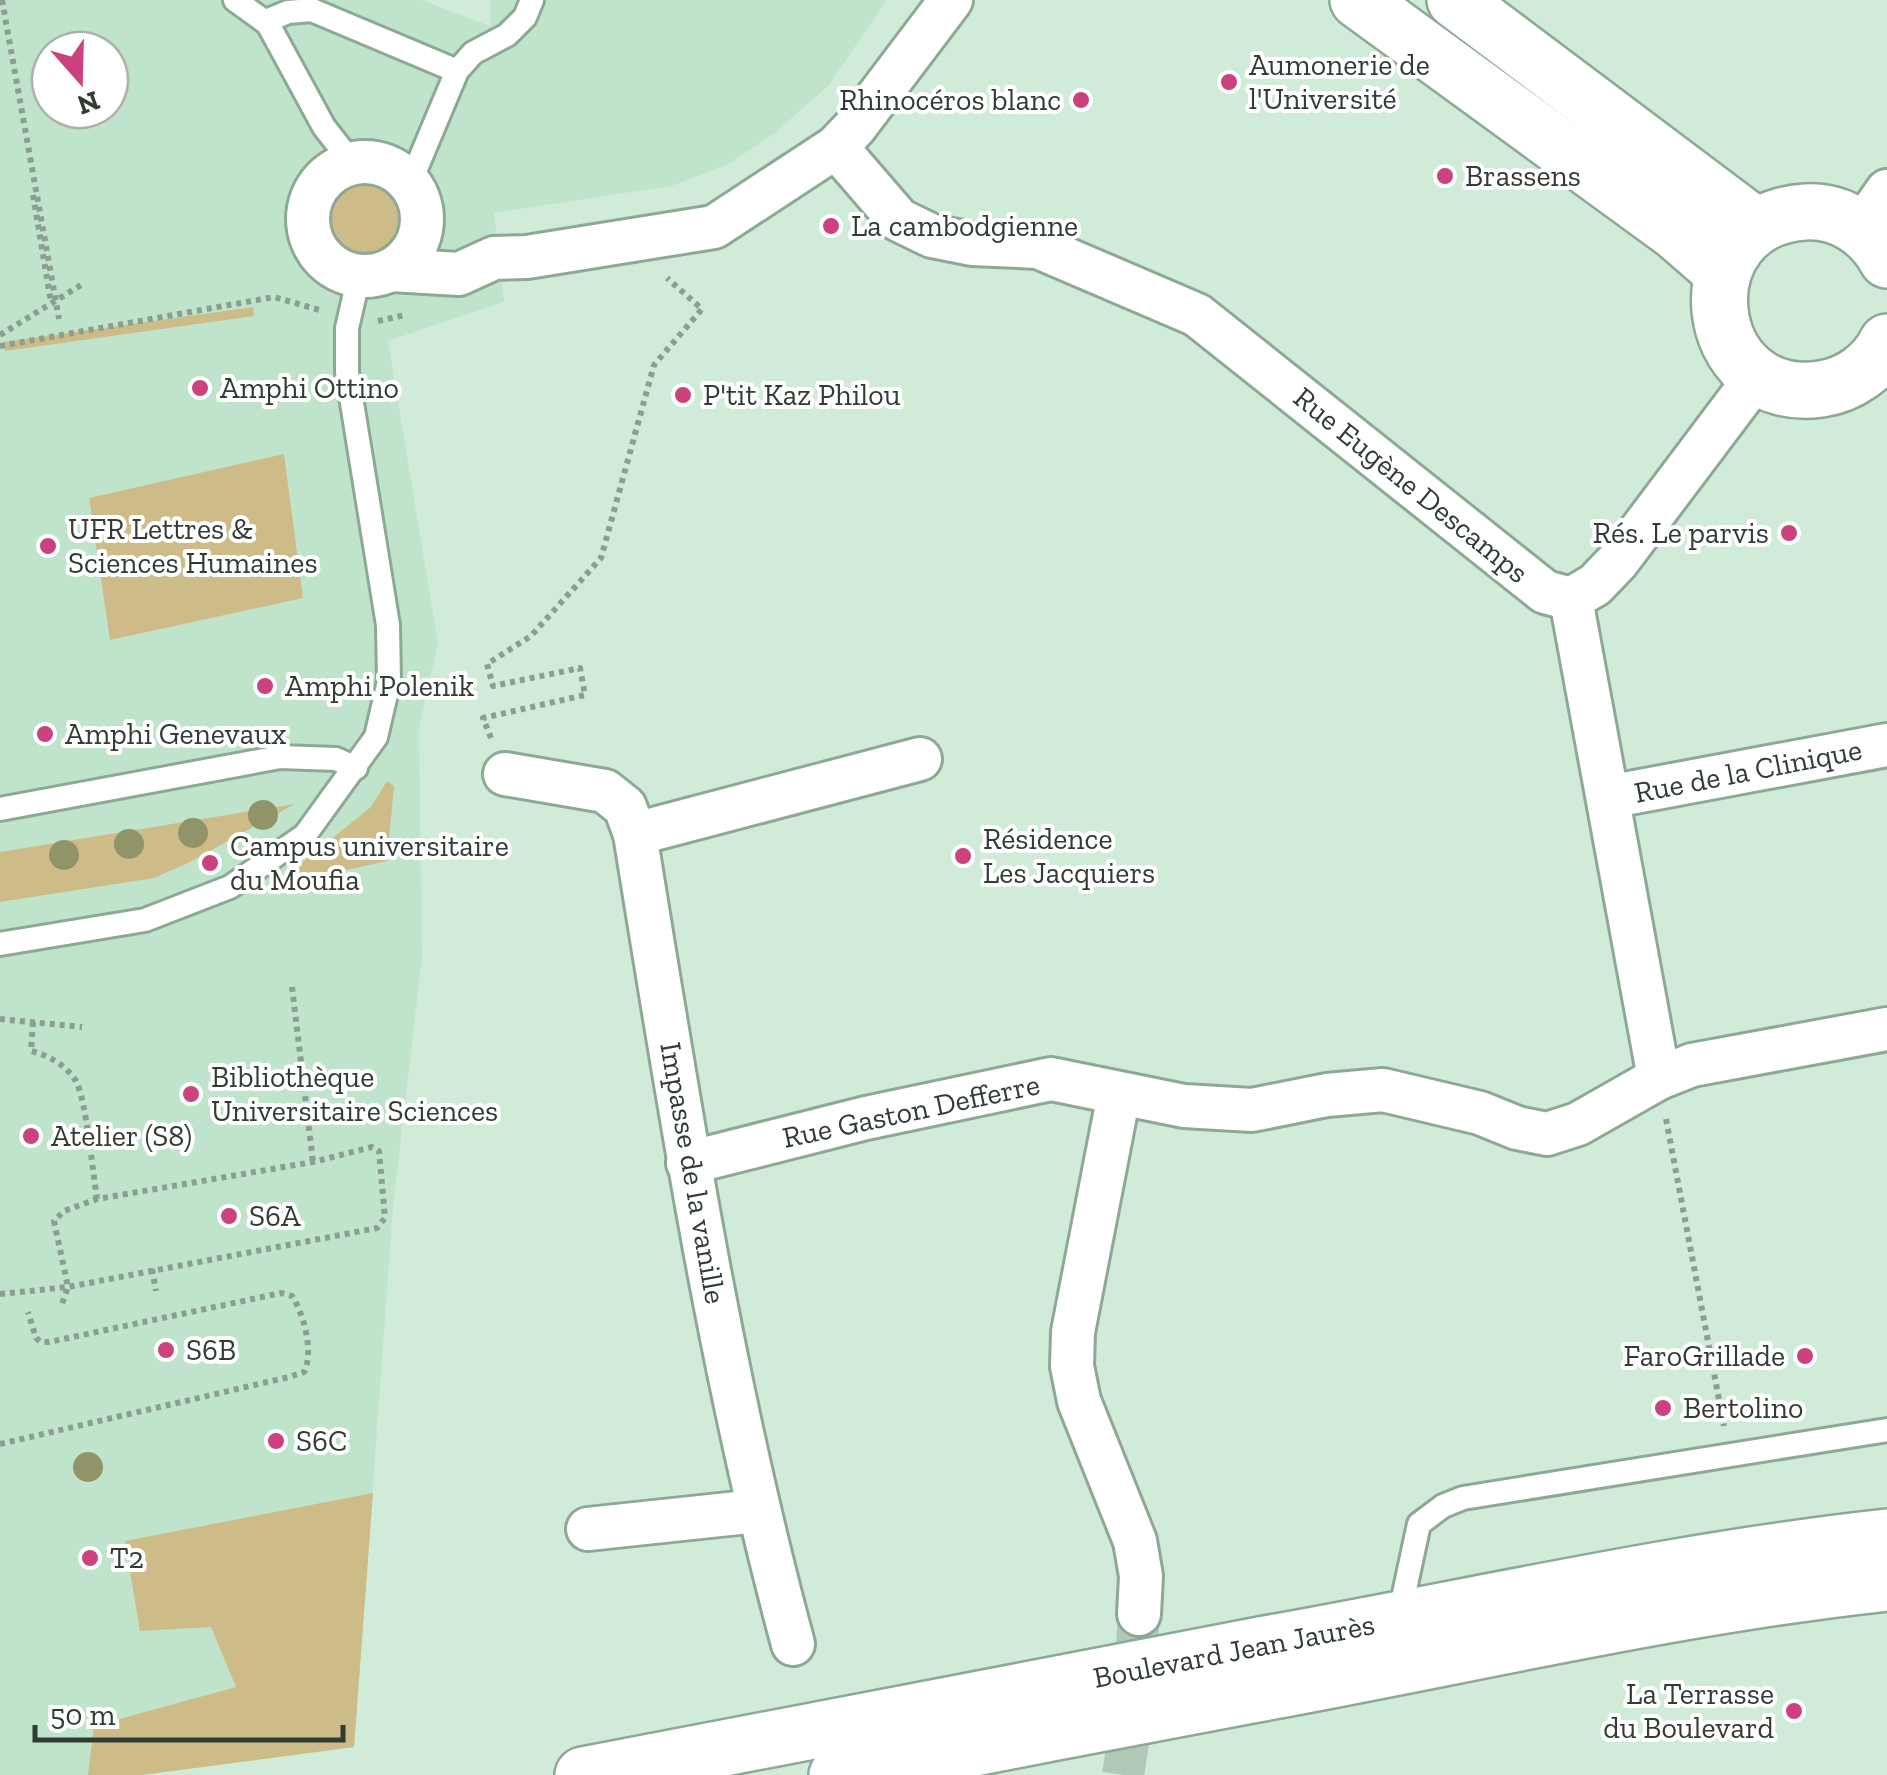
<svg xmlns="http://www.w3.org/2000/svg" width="1887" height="1775" font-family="'Zilla Slab',serif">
<rect width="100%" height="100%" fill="#d0ecd8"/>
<path fill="#c0e3cb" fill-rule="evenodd" d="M0,0H422L490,26L491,0H887L828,86L775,133L729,164L671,186L494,213L504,302L388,341L438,643L419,727L422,957L393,1208L354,1747L142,1775H0ZM50,50H110V110H50Z"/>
<g fill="#cebc88">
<circle cx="367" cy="217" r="38"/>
<polygon points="253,307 254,316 5,351 4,342"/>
<polygon points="284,454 303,598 110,640 89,498"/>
<polygon points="387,781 394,786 387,861 273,886 371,807"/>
<polygon points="295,804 186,864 154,878 0,902 0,852"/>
<polygon points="373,1493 354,1747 142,1775 88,1775 94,1726 236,1687 211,1627 140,1631 125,1541"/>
</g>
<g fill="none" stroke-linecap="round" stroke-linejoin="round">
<polyline stroke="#b0c9b7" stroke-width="42" stroke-dasharray="42 21" stroke-linecap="butt" points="1123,1775 1132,1717 1139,1614"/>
<defs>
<g id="lane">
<polyline points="235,0 268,24 324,127 353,164"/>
<polyline points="268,24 266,21 288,12 312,10 457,71"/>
<polyline points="410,183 457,71 473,53 507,35 525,17 532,0"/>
<polyline points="0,809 280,757 336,759 356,768"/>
<polyline points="0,944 145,920 230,887 305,835 376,737 389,681 388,625 347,372 347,328 359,276"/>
<polyline points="1399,1617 1419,1524 1443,1506 1463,1498 1887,1430"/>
</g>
<g id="street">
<polyline points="836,147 899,220 932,236 972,244 1038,247 1197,315 1545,592 1571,599"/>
<circle cx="365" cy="219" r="57"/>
<polyline points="1861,228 1887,191"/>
<polyline points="391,270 459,274 494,258 527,257 714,227 836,147 855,127 951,0"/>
<polyline points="1571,599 1659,1078"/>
<polyline points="1571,599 1595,585 1617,562 1757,376"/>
<polyline points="505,774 605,791 625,807 635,834 920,759"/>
<polyline points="1608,797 1887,745"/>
<path d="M635,834C679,1105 721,1378 793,1644"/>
<polyline points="1119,1094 1073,1332 1072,1366 1079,1401 1135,1541 1141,1576 1139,1614"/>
<polyline points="688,1163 866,1118 1051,1079 1184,1106 1252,1110 1327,1095 1383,1090 1480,1113 1517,1128 1547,1134 1578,1124 1659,1078 1692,1065 1887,1029"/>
<polyline points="588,1529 757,1511"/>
</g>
<g id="secondary">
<polyline points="1358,0 1676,232 1722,272"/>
<polyline points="1455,0 1757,227"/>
<path d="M1887,260C1871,230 1840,210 1805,212C1679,220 1699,407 1821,389C1849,385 1875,367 1887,342"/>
</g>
<g id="primary">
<path d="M1260,1645C1469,1608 1676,1560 1887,1537"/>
<path d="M1257,1694C1466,1656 1675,1606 1887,1583"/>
<polyline points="583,1775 1037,1688"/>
<polyline points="837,1775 1046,1734"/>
</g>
</defs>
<use href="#lane" stroke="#8ea896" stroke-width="28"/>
<use href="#street" stroke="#8ea896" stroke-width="48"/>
<use href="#secondary" stroke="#8ea896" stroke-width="60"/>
<use href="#primary" stroke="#8ea896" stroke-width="60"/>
<g stroke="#8a9f90" stroke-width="6" stroke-dasharray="5 5" stroke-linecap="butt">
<polyline points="2,0 59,319"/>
<polyline points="33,195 51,302"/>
<polyline points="378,321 405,315"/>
<polyline points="0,335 81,285"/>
<polyline points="0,346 274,297 323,311"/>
<polyline points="491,738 483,718 585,695 580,668 493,686 487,664 531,636 601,558 654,365 702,309 667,278"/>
<polyline points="292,987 313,1162"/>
<polyline points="0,1019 82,1027"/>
<path d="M33,1022L31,1051C48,1055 66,1065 76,1081C86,1099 93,1174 97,1199"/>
<polyline points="1666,1119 1724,1426"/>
<polyline points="152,1269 156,1291"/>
<polyline points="0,1294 68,1287 377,1228 385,1218 379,1151 372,1147 313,1162 97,1199 64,1211 54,1221 68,1287 62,1304"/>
<path d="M0,1444L289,1377L304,1372C314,1352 304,1314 292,1296L281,1293L49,1342H41L36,1338L28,1312"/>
</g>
<use href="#lane" stroke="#fff" stroke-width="22"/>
<use href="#street" stroke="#fff" stroke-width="42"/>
<use href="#secondary" stroke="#fff" stroke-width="55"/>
<use href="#primary" stroke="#fff" stroke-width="55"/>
<defs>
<g id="primary-bridge">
<polyline points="1037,1688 1260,1645"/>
<polyline points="1046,1734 1257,1694"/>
</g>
</defs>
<use href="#primary-bridge" stroke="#8ea896" stroke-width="60" stroke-linecap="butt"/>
<use href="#primary-bridge" stroke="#fff" stroke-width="55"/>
</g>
<g fill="#919368">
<circle cx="263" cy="815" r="15"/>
<circle cx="193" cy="833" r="15"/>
<circle cx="129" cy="844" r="15"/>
<circle cx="64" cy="855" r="15"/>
<circle cx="88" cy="1467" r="15"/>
</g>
<g fill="#cb427f" stroke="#fff" stroke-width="4">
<circle cx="1229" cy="82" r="10"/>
<circle cx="1081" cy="100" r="10"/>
<circle cx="1445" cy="176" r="10"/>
<circle cx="831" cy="226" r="10"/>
<circle cx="200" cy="388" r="10"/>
<circle cx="683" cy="395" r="10"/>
<circle cx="1789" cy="533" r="10"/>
<circle cx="48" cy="546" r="10"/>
<circle cx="265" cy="686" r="10"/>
<circle cx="45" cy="734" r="10"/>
<circle cx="963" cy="856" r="10"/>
<circle cx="210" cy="863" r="10"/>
<circle cx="191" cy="1094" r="10"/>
<circle cx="31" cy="1136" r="10"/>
<circle cx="229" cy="1216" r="10"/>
<circle cx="166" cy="1350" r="10"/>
<circle cx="1805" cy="1356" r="10"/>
<circle cx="1663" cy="1408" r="10"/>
<circle cx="276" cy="1441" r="10"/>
<circle cx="90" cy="1558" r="10"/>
<circle cx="1794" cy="1711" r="10"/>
</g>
<g text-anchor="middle" stroke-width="8" stroke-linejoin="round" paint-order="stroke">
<g font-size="30" fill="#313c34" stroke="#fff" text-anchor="start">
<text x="1249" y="75">Aumonerie de<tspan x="1249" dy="34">l'Université</tspan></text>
<text x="1061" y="110" text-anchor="end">Rhinocéros blanc</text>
<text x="1465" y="186">Brassens</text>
<text x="851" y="236">La cambodgienne</text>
<text x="220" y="398">Amphi Ottino</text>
<text x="703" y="405">P'tit Kaz Philou</text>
<text x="68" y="539">UFR Lettres &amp;<tspan x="68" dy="34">Sciences Humaines</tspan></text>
<text x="1769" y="543" text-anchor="end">Rés. Le parvis</text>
<text x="285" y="696">Amphi Polenik</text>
<text x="65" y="744">Amphi Genevaux</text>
<text x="983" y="849">Résidence<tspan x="983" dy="34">Les Jacquiers</tspan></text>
<text x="230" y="856">Campus universitaire<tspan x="230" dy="34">du Moufia</tspan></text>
<text x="211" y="1087">Bibliothèque<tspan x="211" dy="34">Universitaire Sciences</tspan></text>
<text x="51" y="1146">Atelier (S8)</text>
<text x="249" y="1226">S6A</text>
<text x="186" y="1360">S6B</text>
<text x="1785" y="1366" text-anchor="end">FaroGrillade</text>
<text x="1683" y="1418">Bertolino</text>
<text x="296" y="1451">S6C</text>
<text x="110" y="1568">T2</text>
<text x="1774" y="1704" text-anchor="end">La Terrasse<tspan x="1774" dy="34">du Boulevard</tspan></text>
</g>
<g font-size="30" fill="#313c34" stroke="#fff">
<text transform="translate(1411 485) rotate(39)" y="10">Rue Eugène Descamps</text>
<text transform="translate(1748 771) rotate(-11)" y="10">Rue de la Clinique</text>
<text transform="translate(911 1111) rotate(-12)" y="10">Rue Gaston Defferre</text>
<text transform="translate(693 1173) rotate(80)" y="10">Impasse de la vanille</text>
<text transform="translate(1234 1651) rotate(-11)" y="10">Boulevard Jean Jaurès</text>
</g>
</g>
<g transform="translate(80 80) rotate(160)"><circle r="48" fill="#ffffff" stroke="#adb1ae" stroke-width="2.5"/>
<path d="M0-8L18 38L0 25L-18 38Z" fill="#cb427f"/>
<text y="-15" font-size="28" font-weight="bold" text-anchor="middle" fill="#313c34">N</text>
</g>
<path d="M35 1725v15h308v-15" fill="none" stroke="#313c34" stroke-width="5"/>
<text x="50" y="1725" font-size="30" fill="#313c34" stroke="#ffffff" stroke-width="8" paint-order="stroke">50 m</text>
</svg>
